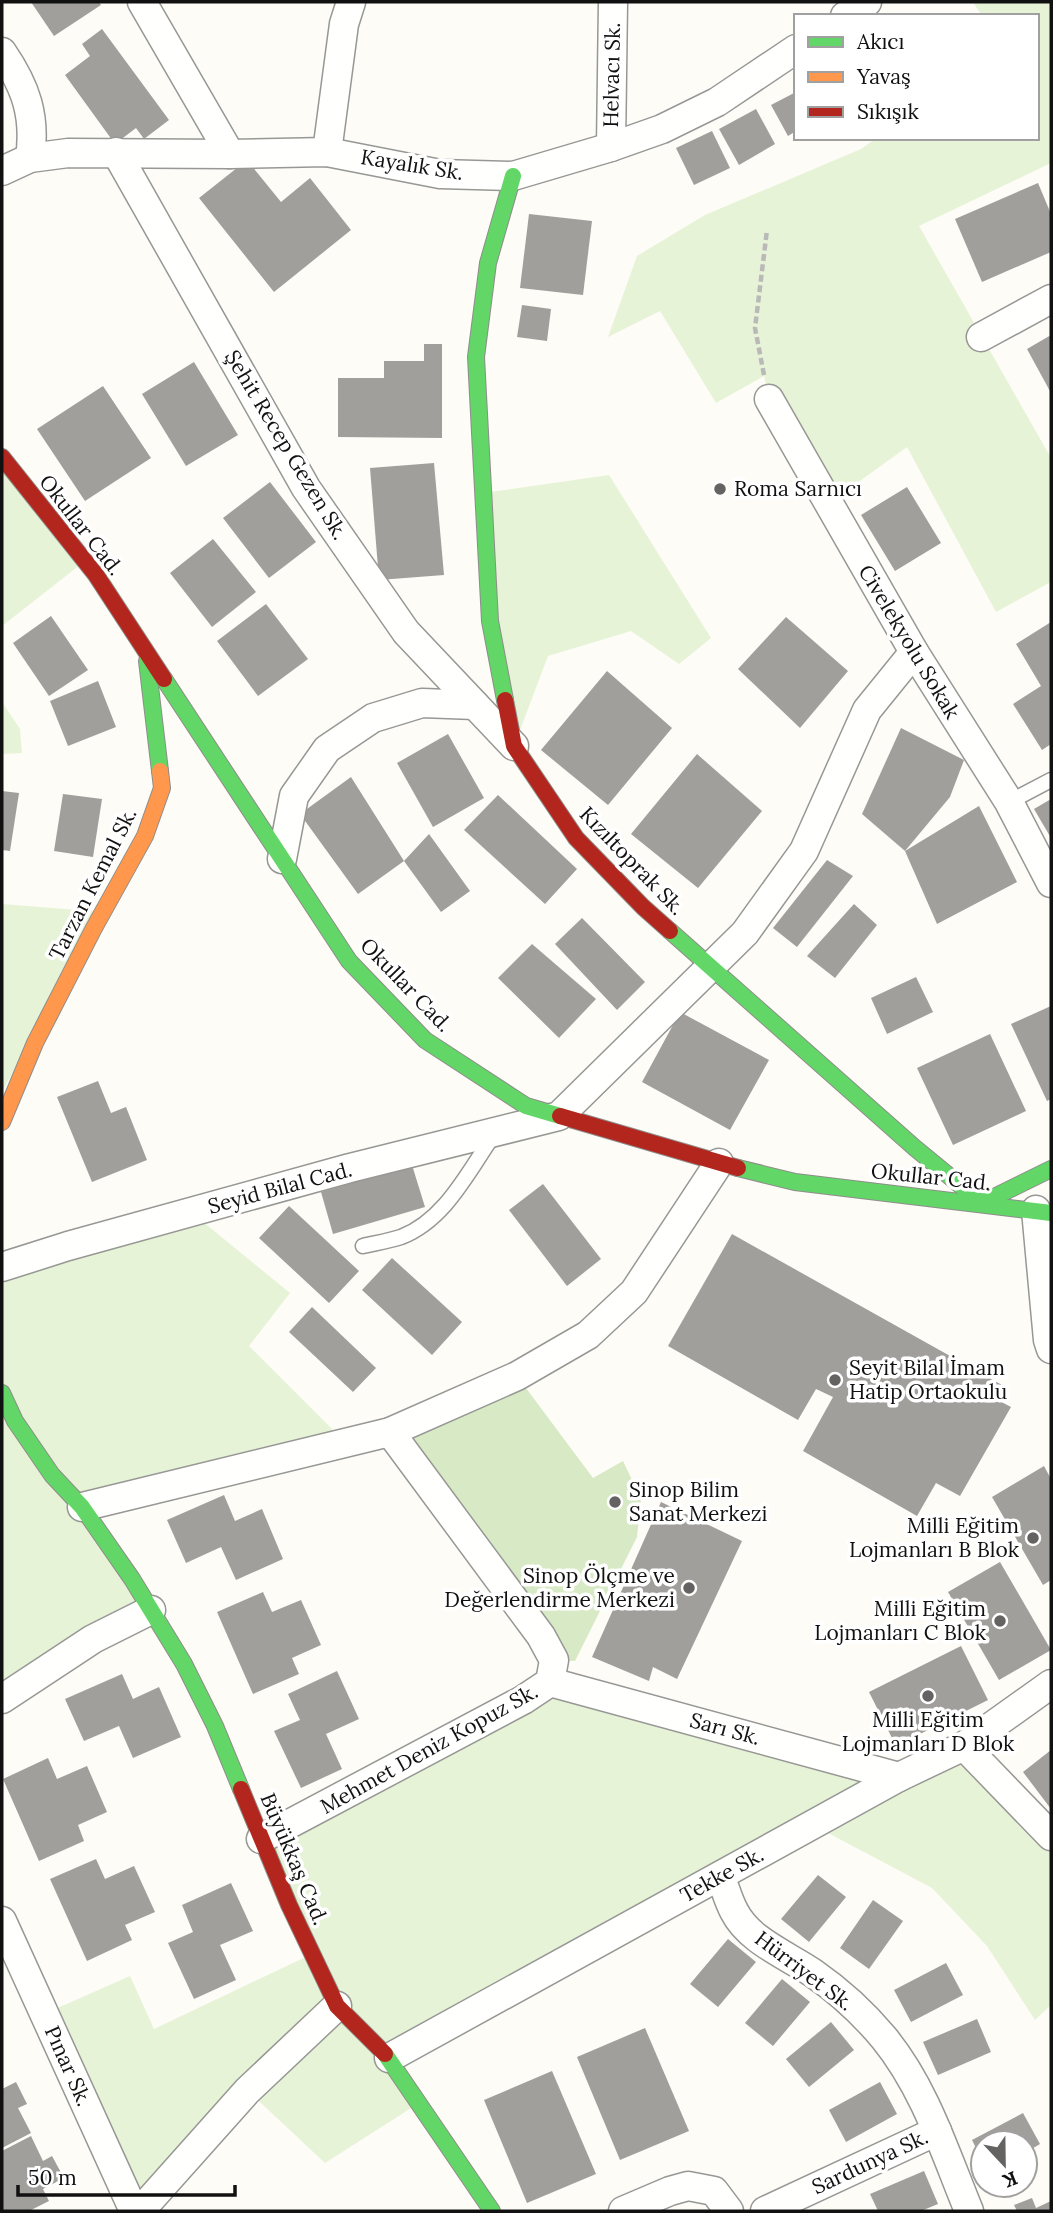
<svg xmlns="http://www.w3.org/2000/svg" width="1053" height="2213" font-family="Lora,serif">
<rect width="100%" height="100%" fill="#fdfcf7"/>
<g fill="#e7f3d7">
<polygon points="973,2 1051,2 1051,163 919,226 1051,458 1051,582 996,612 907,447 828,504 769,399 764,376 716,403 660,311 608,337 637,256 705,215 861,149 877,138 1037,138 1037,16 982,16"/>
<polygon points="2,471 85,561 2,626"/>
<polygon points="609,475 711,638 679,664 631,631 548,656 514,746 483,493"/>
<polygon points="2,702 20,729 22,753 2,754"/>
<polygon points="2,904 103,912 2,1092"/>
<polygon points="191,1212 290,1293 249,1346 345,1442 82,1507 151,1610 2,1699 2,1267"/>
<polygon points="550,1682 899,1777 964,1746 1051,1836 1051,2005 1035,2020 987,1946 932,1888 813,1825 389,2058 419,2103 325,2163 248,2091 140,2211 44,2014 130,1976 154,2029 312,1954 261,1839"/>
</g>
<polygon fill="#d8eac5" points="517,1376 593,1478 623,1461 641,1499 637,1537 575,1661 554,1660 390,1432"/>
<g fill="#a19f9c">
<polygon points="31,2 99,2 101,5 54,36"/>
<polygon points="102,29 169,120 144,139 136,128 115,144 65,75 90,56 82,44"/>
<polygon points="796,92 796,131 788,136 771,105"/>
<polygon points="756,109 775,144 739,165 719,129"/>
<polygon points="712,131 730,168 694,185 676,148"/>
<polygon points="247,160 281,202 310,178 351,230 274,292 199,198"/>
<polygon points="1038,183 1051,214 1051,252 982,282 955,219"/>
<polygon points="529,214 592,221 583,295 520,288"/>
<polygon points="522,305 551,309 547,341 517,337"/>
<polygon points="1051,335 1051,393 1027,349"/>
<polygon points="424,344 442,344 442,438 338,437 338,378 384,378 384,361 424,361"/>
<polygon points="194,362 238,435 186,466 142,394"/>
<polygon points="103,386 151,458 85,501 37,429"/>
<polygon points="434,463 444,575 379,580 370,468"/>
<polygon points="270,482 316,542 269,578 223,518"/>
<polygon points="907,487 941,543 895,571 861,515"/>
<polygon points="213,539 256,592 212,627 170,573"/>
<polygon points="266,604 308,659 258,696 217,641"/>
<polygon points="51,616 88,670 49,696 13,643"/>
<polygon points="786,617 848,671 800,728 738,669"/>
<polygon points="1051,622 1051,744 1042,750 1013,704 1041,686 1016,644"/>
<polygon points="607,671 672,728 608,805 541,750"/>
<polygon points="98,681 116,727 68,746 50,701"/>
<polygon points="901,728 964,760 950,797 905,851 862,814"/>
<polygon points="448,734 484,798 433,827 397,763"/>
<polygon points="697,754 762,811 698,888 631,834"/>
<polygon points="351,777 404,861 429,834 470,891 441,912 404,861 358,894 300,814"/>
<polygon points="2,791 19,793 10,851 2,850"/>
<polygon points="63,794 102,799 93,857 54,851"/>
<polygon points="498,795 577,869 545,904 464,830"/>
<polygon points="1051,799 1051,838 1034,809"/>
<polygon points="979,806 1017,882 937,924 905,851"/>
<polygon points="827,860 853,876 797,947 773,928"/>
<polygon points="854,904 877,925 835,978 807,956"/>
<polygon points="582,918 645,982 617,1010 555,944"/>
<polygon points="532,944 596,999 559,1038 498,978"/>
<polygon points="916,977 933,1012 887,1034 871,998"/>
<polygon points="1051,1006 1051,1099 1047,1101 1011,1024"/>
<polygon points="680,1012 769,1060 730,1130 642,1082"/>
<polygon points="990,1034 1026,1111 953,1145 917,1068"/>
<polygon points="98,1081 111,1113 126,1107 147,1160 92,1182 57,1097"/>
<polygon points="412,1165 425,1207 333,1234 321,1192"/>
<polygon points="543,1184 601,1259 567,1286 509,1210"/>
<polygon points="289,1206 359,1271 329,1303 259,1238"/>
<polygon points="732,1234 1002,1385 994,1398 1011,1407 960,1496 936,1483 917,1516 803,1451 833,1397 816,1389 798,1420 668,1346"/>
<polygon points="392,1258 462,1322 432,1355 362,1290"/>
<polygon points="312,1307 376,1368 353,1392 289,1332"/>
<polygon points="1044,1466 1051,1479 1051,1580 1043,1585 992,1497"/>
<polygon points="224,1495 235,1521 262,1509 283,1559 236,1580 221,1547 186,1563 167,1520"/>
<polygon points="661,1502 742,1541 677,1679 653,1667 649,1681 592,1657"/>
<polygon points="1000,1562 1051,1650 999,1680 948,1592"/>
<polygon points="263,1592 272,1612 301,1600 321,1645 292,1658 299,1674 253,1694 217,1612"/>
<polygon points="961,1646 988,1700 896,1746 869,1692"/>
<polygon points="337,1671 359,1719 326,1734 342,1769 301,1788 274,1731 300,1720 288,1694"/>
<polygon points="122,1674 133,1699 159,1687 181,1737 133,1758 119,1726 84,1741 65,1699"/>
<polygon points="1051,1750 1051,1809 1023,1772"/>
<polygon points="48,1758 57,1779 87,1766 107,1812 78,1825 84,1841 39,1861 3,1779"/>
<polygon points="96,1859 105,1879 134,1866 155,1912 125,1925 132,1940 87,1961 50,1879"/>
<polygon points="818,1875 846,1897 809,1942 781,1919"/>
<polygon points="231,1883 253,1931 220,1945 236,1980 194,1999 168,1943 193,1932 182,1905"/>
<polygon points="873,1900 903,1921 869,1969 840,1948"/>
<polygon points="728,1939 756,1962 718,2007 690,1984"/>
<polygon points="946,1963 963,1995 911,2022 894,1990"/>
<polygon points="782,1979 810,2002 773,2046 745,2023"/>
<polygon points="977,2019 991,2052 938,2075 923,2042"/>
<polygon points="831,2022 854,2050 809,2087 786,2059"/>
<polygon points="645,2028 689,2131 620,2160 577,2057"/>
<polygon points="552,2071 596,2174 527,2203 484,2100"/>
<polygon points="16,2082 27,2104 18,2108 31,2133 2,2148 2,2089"/>
<polygon points="880,2082 897,2114 846,2142 829,2110"/>
<polygon points="1023,2113 1040,2144 1025,2153 1025,2143 983,2143 983,2162 972,2140"/>
<polygon points="31,2136 43,2161 52,2156 64,2178 43,2189 49,2201 29,2211 2,2211 2,2151"/>
<polygon points="924,2171 938,2204 921,2211 878,2211 870,2194"/>
<polygon points="1032,2198 1036,2208 1051,2201 1051,2211 1017,2211 1014,2205"/>
</g>
<g fill="none" stroke-linecap="round" stroke-linejoin="round">
<defs>
<g id="lane">
<polyline points="1009,802 1051,780"/>
<path d="M363,1246C376,1243 389,1241 401,1237C445,1220 468,1172 493,1136"/>
</g>
<g id="street">
<polyline points="142,2 230,154"/>
<polyline points="845,16 867,2"/>
<path d="M2,52C26,87 36,116 30,158"/>
<polyline points="611,147 613,2"/>
<polyline points="116,152 306,488 406,632 514,746"/>
<polyline points="327,152 344,24 351,2"/>
<polyline points="2,171 30,158 68,153 230,154 327,152 440,174 513,176 611,147 662,129 717,102 796,49"/>
<polyline points="981,337 1051,299"/>
<polyline points="769,399 914,652 1009,802 1051,883"/>
<polyline points="282,859 294,796 327,749 373,718 422,703 475,705"/>
<polyline points="1036,1210 1048,1340 1051,1349"/>
<polyline points="2,1267 68,1246 350,1168 559,1116 745,933 804,851 867,710 914,652"/>
<polyline points="82,1507 390,1432 517,1376 588,1335 634,1292 719,1163"/>
<polyline points="550,1682 899,1777"/>
<polyline points="2,1699 93,1639 151,1610"/>
<polyline points="964,1746 1051,1836"/>
<polyline points="261,1839 523,1700 550,1682 554,1660 541,1636 390,1432"/>
<path d="M720,1876C725,1887 728,1900 734,1911C749,1941 787,1955 813,1973C839,1991 864,2014 884,2038C925,2088 945,2153 969,2211"/>
<polyline points="2,1921 134,2211"/>
<polyline points="389,2058 899,1777 964,1746 1051,1684"/>
<polyline points="140,2211 247,2091 337,2006"/>
<polyline points="623,2211 670,2191 688,2186 714,2191 729,2211"/>
<polyline points="765,2211 937,2131"/>
</g>
<g id="fast">
<polyline points="147,661 160,771"/>
<polyline points="164,679 349,961 425,1040 526,1106 560,1116"/>
<polyline points="505,700 490,621 476,357 488,263 513,176"/>
<polyline points="670,931 915,1148 982,1203"/>
<polyline points="738,1168 795,1182 1051,1213"/>
<polyline points="982,1203 1051,1169"/>
<polyline points="2,1393 15,1421 52,1475 82,1507 132,1579 184,1664 215,1726 241,1789"/>
<polyline points="385,2054 492,2211"/>
</g>
<polyline id="slow" points="2,1122 35,1043 94,928 145,836 162,788 160,771"/>
<g id="jam">
<polyline points="2,457 96,575 164,679"/>
<polyline points="505,700 514,746 576,838 643,907 670,931"/>
<polyline points="560,1116 738,1168"/>
<polyline points="241,1789 289,1905 337,2006 385,2054"/>
</g>
</defs>
<use href="#lane" stroke="#979795" stroke-width="17"/>
<use href="#street" stroke="#979795" stroke-width="31"/>
<use href="#fast" stroke="#8e8d8b" stroke-width="18"/>
<use href="#slow" stroke="#8e8d8b" stroke-width="18"/>
<use href="#jam" stroke="#8e8d8b" stroke-width="18"/>
<polyline stroke="#b9b9b8" stroke-width="4.5" stroke-dasharray="7 3.5" stroke-linecap="butt" points="764,375 755,328 767,230"/>
<use href="#lane" stroke="#fffffe" stroke-width="14"/>
<use href="#street" stroke="#fffffe" stroke-width="28"/>
<use href="#fast" stroke="#63d668" stroke-width="16"/>
<use href="#slow" stroke="#ff974d" stroke-width="16"/>
<use href="#jam" stroke="#b3261e" stroke-width="16"/>
</g>
<g fill="#646362" stroke="#fff" stroke-width="2.5">
<circle cx="720" cy="489" r="7"/>
<circle cx="835" cy="1380" r="7"/>
<circle cx="615" cy="1502" r="7"/>
<circle cx="1033" cy="1538" r="7"/>
<circle cx="689" cy="1588" r="7"/>
<circle cx="1000" cy="1621" r="7"/>
<circle cx="928" cy="1696" r="7"/>
</g>
<g text-anchor="middle" stroke-width="7" stroke-linejoin="round" paint-order="stroke">
<g font-size="21" fill="#111" stroke="#fff">
<text transform="translate(612 75) rotate(-89)" y="7">Helvacı Sk.</text>
<text transform="translate(412 165) rotate(9)" y="7">Kayalık Sk.</text>
<text transform="translate(286 445) rotate(59)" y="7">Şehit Recep Gezen Sk.</text>
<text transform="translate(81 525) rotate(52)" y="7">Okullar Cad.</text>
<text transform="translate(909 642) rotate(59)" y="7">Civelekyolu Sokak</text>
<text transform="translate(632 861) rotate(46)" y="7">Kızıltoprak Sk.</text>
<text transform="translate(93 884) rotate(-63)" y="7">Tarzan Kemal Sk.</text>
<text transform="translate(406 985) rotate(46)" y="7">Okullar Cad.</text>
<text transform="translate(931 1177) rotate(6)" y="7">Okullar Cad.</text>
<text transform="translate(280 1188) rotate(-15)" y="7">Seyid Bilal Cad.</text>
<text transform="translate(725 1729) rotate(15)" y="7">Sarı Sk.</text>
<text transform="translate(429 1749) rotate(-29)" y="7">Mehmet Deniz Kopuz Sk.</text>
<text transform="translate(294 1859) rotate(67)" y="7">Büyükkaş Cad.</text>
<text transform="translate(722 1875) rotate(-29)" y="7">Tekke Sk.</text>
<text transform="translate(804 1971) rotate(37)" y="7">Hürriyet Sk.</text>
<text transform="translate(68 2066) rotate(66)" y="7">Pınar Sk.</text>
<text transform="translate(870 2162) rotate(-25)" y="7">Sardunya Sk.</text>
</g>
<g font-size="21" fill="#111" stroke="#fff" text-anchor="start">
<text x="734" y="496">Roma Sarnıcı</text>
<text x="849" y="1375">Seyit Bilal İmam<tspan x="849" dy="24">Hatip Ortaokulu</tspan></text>
<text x="629" y="1497">Sinop Bilim<tspan x="629" dy="24">Sanat Merkezi</tspan></text>
<text x="1019" y="1533" text-anchor="end">Milli Eğitim<tspan x="1019" dy="24">Lojmanları B Blok</tspan></text>
<text x="675" y="1583" text-anchor="end">Sinop Ölçme ve<tspan x="675" dy="24">Değerlendirme Merkezi</tspan></text>
<text x="986" y="1616" text-anchor="end">Milli Eğitim<tspan x="986" dy="24">Lojmanları C Blok</tspan></text>
<text x="928" y="1727" text-anchor="middle">Milli Eğitim<tspan x="928" dy="24">Lojmanları D Blok</tspan></text>
</g>
</g>
<rect width="1053" height="2213" fill="none" stroke="#111111" stroke-width="7"/>
<rect x="794" y="14" width="245" height="126" fill="#ffffff" stroke="#a0a0a0" stroke-width="2"/>
<rect x="808" y="37" width="35" height="10" fill="#63d668" stroke="#a0a0a0" stroke-width="2"/>
<text x="857" y="49" font-size="21" fill="#111111">Akıcı</text>
<rect x="808" y="72" width="35" height="10" fill="#ff974d" stroke="#a0a0a0" stroke-width="2"/>
<text x="857" y="84" font-size="21" fill="#111111">Yavaş</text>
<rect x="808" y="107" width="35" height="10" fill="#b3261e" stroke="#a0a0a0" stroke-width="2"/>
<text x="857" y="119" font-size="21" fill="#111111">Sıkışık</text>
<g transform="translate(1004 2164) rotate(158)"><circle r="33" fill="#ffffff" stroke="#a0a0a0" stroke-width="2"/>
<path d="M0-5L12 26L0 18L-12 26Z" fill="#646362"/>
<text y="-10" font-size="19" font-weight="bold" text-anchor="middle" fill="#111111">K</text>
</g>
<path d="M18 2185v10h217v-10" fill="none" stroke="#111111" stroke-width="3.5"/>
<text x="28" y="2185" font-size="21" fill="#111111" stroke="#ffffff" stroke-width="5" paint-order="stroke">50 m</text>
</svg>
